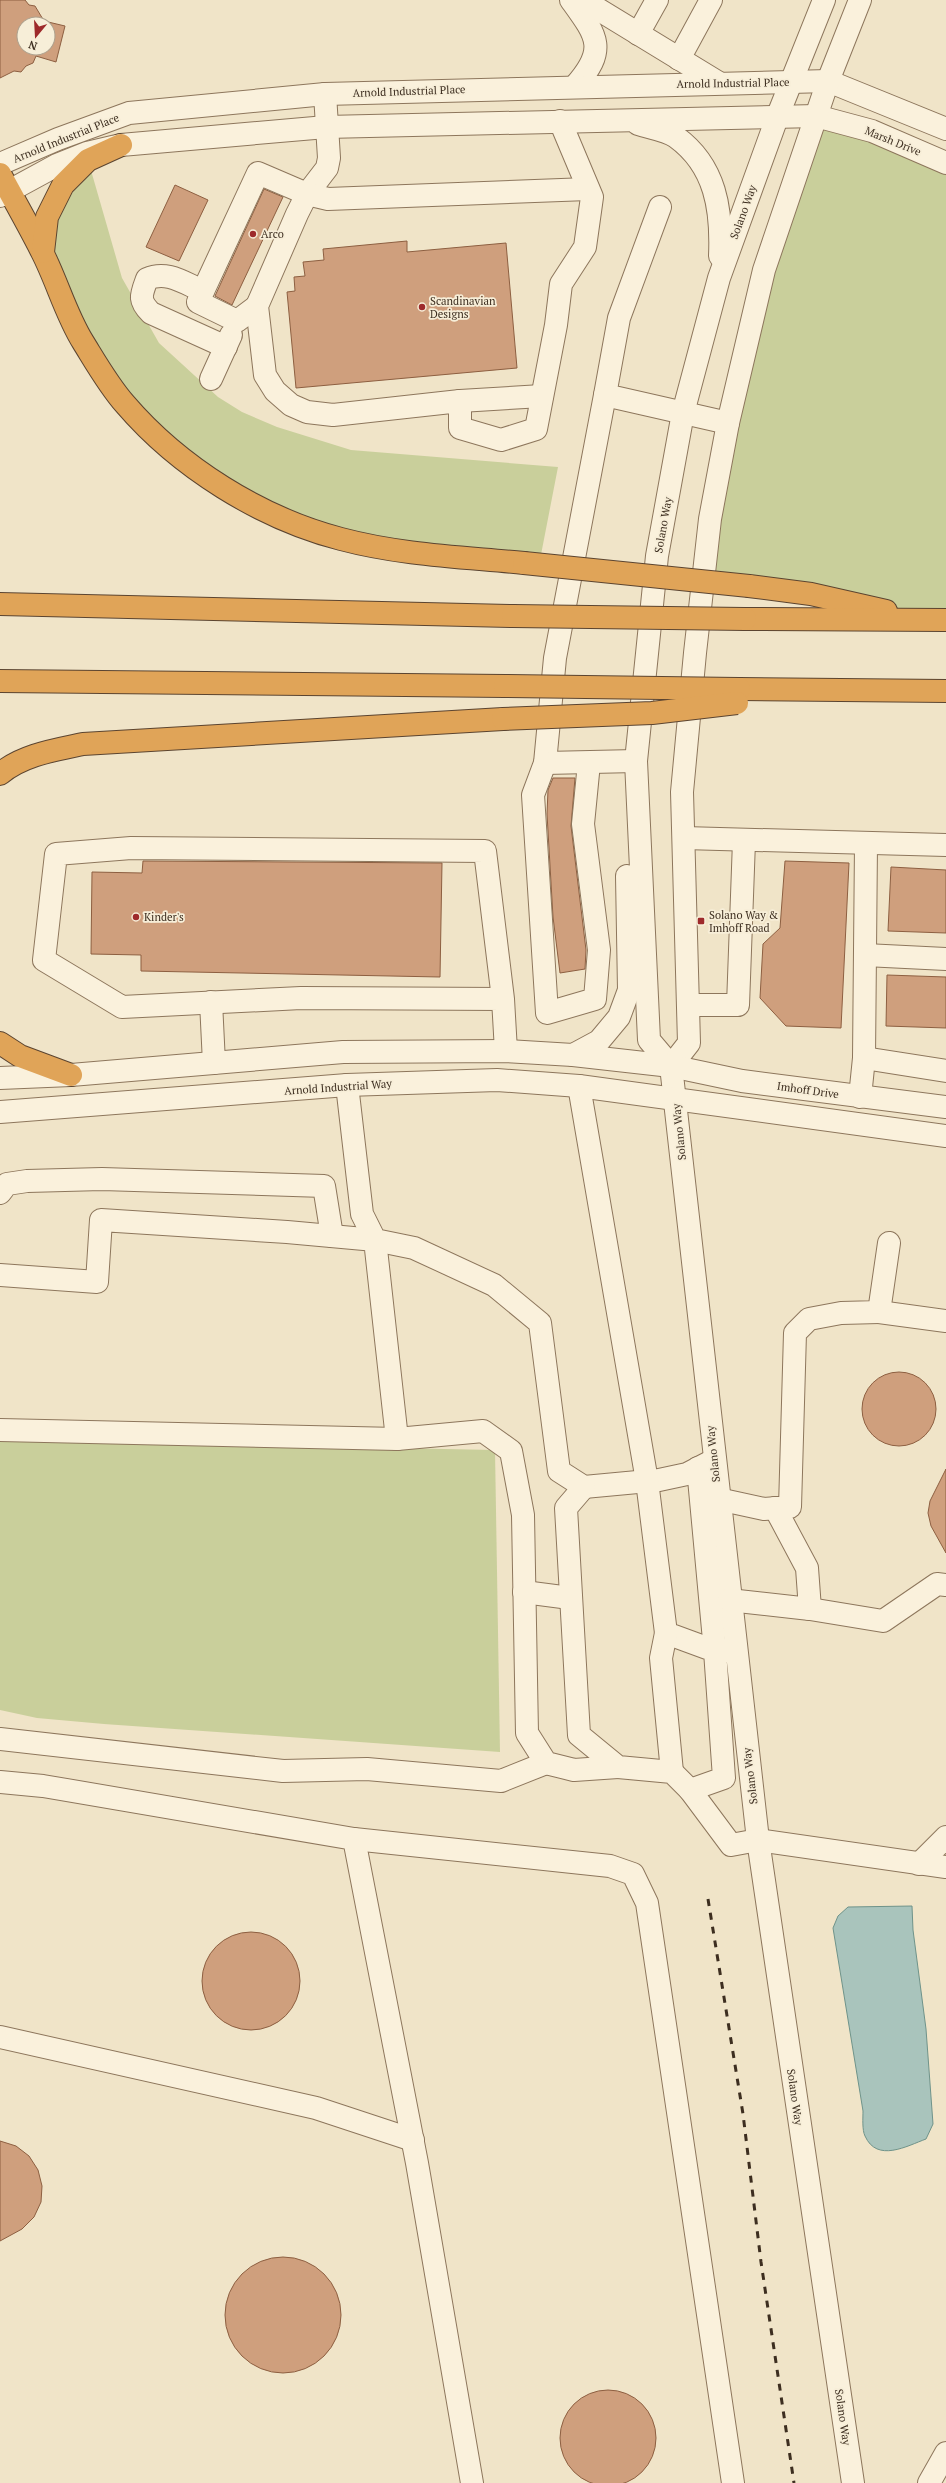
<svg xmlns="http://www.w3.org/2000/svg" width="946" height="2483" font-family="'PT Serif',serif">
<rect width="100%" height="100%" fill="#f0e4c8"/>
<g fill="#c9cf9b">
<polygon points="816,116 946,163 946,620 699,581 728,423"/>
<polygon points="88,160 122,278 159,343 218,397 242,412 277,427 351,450 558,467 539,565 397,551 269,512 124,403 43,252 47,217"/>
<polygon points="0,1440 495,1450 500,1752 104,1724 37,1718 0,1710"/>
</g>
<path fill="#a9c4bc" stroke="#6f938a" d="M912,1906L913,1930L926,2029L933,2124L926,2139C907,2146 877,2163 865,2136C862,2130 863,2118 863,2111L833,1928L838,1916L848,1907Z"/>
<g fill="#cf9f7d" stroke="#8d5f41" fill-rule="evenodd">
<path d="M0,0H25L29,5L35,6L44,21L65,26L56,62L36,56L33,63L26,66L21,72L14,71L0,78ZM24,24H48V48H24Z"/>
<polygon points="175,185 208,200 179,261 146,247"/>
<polygon points="264,189 283,197 232,305 215,296"/>
<polygon points="407,241 407,252 506,243 517,368 296,388 287,292 295,291 294,277 305,276 303,262 324,260 323,249"/>
<polygon points="553,778 575,778 571,826 586,950 585,969 560,973 553,917 547,814 548,790"/>
<polygon points="143,861 442,863 440,977 141,971 141,955 91,954 92,872 142,873"/>
<polygon points="785,861 849,863 841,1028 786,1026 760,998 763,944 780,928"/>
<polygon points="891,867 946,870 946,933 888,931"/>
<polygon points="887,975 946,977 946,1028 886,1026"/>
<circle cx="899" cy="1409" r="37"/>
<polygon points="946,1469 946,1553 931,1526 928,1513 930,1501"/>
<circle cx="251" cy="1981" r="49"/>
<polygon points="0,2141 16,2146 29,2156 38,2170 42,2186 41,2202 34,2217 22,2229 0,2241"/>
<circle cx="283" cy="2315" r="58"/>
<circle cx="608" cy="2438" r="48"/>
</g>
<g fill="none" stroke-linecap="round" stroke-linejoin="round">
<defs>
<g id="minor">
<path d="M571,0C597,36 608,49 575,86"/>
<polyline points="583,0 719,83"/>
<polyline points="824,0 778,115 719,278 683,413 657,556 636,761 649,1040 671,1066 758,1840 853,2483"/>
<polyline points="638,34 657,0"/>
<polyline points="679,59 711,0"/>
<polyline points="325,94 329,158 327,168 307,194 297,214 257,306 265,375 275,391 291,405 307,412 333,415 460,401 460,428 501,440 536,429 556,325 561,284 585,247 592,197 560,121"/>
<path d="M638,124C649,128 666,130 676,137C716,166 722,210 720,256"/>
<polyline points="0,164 58,139 129,113 325,94 828,81 946,129"/>
<polyline points="0,196 57,165 87,153 121,145 326,127 816,116 872,131 946,163"/>
<polyline points="660,207 619,318 605,395 728,423"/>
<path d="M203,291C184,283 167,270 147,279C141,295 138,300 151,313L226,347"/>
<polyline points="257,306 237,321 198,302 258,173 307,194 328,199 588,189"/>
<polyline points="211,379 231,335"/>
<polyline points="605,395 555,658 545,763 636,761"/>
<polyline points="460,401 542,396"/>
<polyline points="545,763 533,795 547,1013 595,999 599,950 583,824 589,763"/>
<polyline points="684,838 946,845"/>
<polyline points="865,955 946,959"/>
<polyline points="503,999 485,851 131,848 56,854 44,960 122,1007 301,998 503,999 506,1051"/>
<polyline points="211,1002 214,1063"/>
<polyline points="689,1005 738,1005 744,841"/>
<polyline points="573,1055 599,1041 619,1017 629,990 627,876"/>
<polyline points="864,1058 946,1071"/>
<polyline points="671,1066 689,1043 682,792 695,653 710,519 728,423 764,270 828,81 860,0"/>
<polyline points="0,1078 71,1075 343,1052 506,1051 573,1055 671,1066 742,1081 946,1107"/>
<polyline points="347,1085 362,1214 375,1240 414,1248 494,1285 540,1323 559,1471 584,1487 659,1480 687,1474 714,1460"/>
<polyline points="579,1086 647,1481 666,1633 715,1651 724,1778 690,1790"/>
<polyline points="860,1097 864,1058 866,844"/>
<polyline points="0,1112 347,1085 497,1080 579,1086 946,1136"/>
<polyline points="0,1193 7,1184 27,1181 102,1179 324,1186 332,1236"/>
<polyline points="0,1275 97,1282 101,1220 287,1232 375,1240 397,1439"/>
<polyline points="879,1312 946,1321"/>
<polyline points="0,1430 397,1439 483,1431 511,1451 523,1515 527,1733 546,1763 574,1770 618,1767"/>
<polyline points="698,1468 715,1651 728,1651"/>
<polyline points="584,1487 566,1508 579,1735 618,1767 672,1772 690,1790 731,1845 758,1840 946,1867"/>
<polyline points="718,1499 764,1509 790,1507 795,1333 809,1319 841,1313 879,1312 889,1243"/>
<polyline points="524,1592 570,1598"/>
<polyline points="729,1600 810,1609 807,1568 775,1508"/>
<polyline points="810,1609 883,1621 937,1584 946,1585"/>
<polyline points="666,1633 661,1658 672,1772"/>
<polyline points="0,1739 283,1771 367,1769 501,1781 546,1763"/>
<polyline points="0,1782 43,1786 354,1839 417,2163 472,2483"/>
<polyline points="354,1839 610,1866 633,1874 647,1903 733,2483"/>
<polyline points="919,1864 946,1837"/>
<polyline points="0,2037 316,2108 413,2140"/>
<polyline points="929,2483 946,2453"/>
</g>
<g id="highway">
<path d="M0,174C14,200 29,226 42,252C57,281 66,315 83,342C96,363 109,386 125,404C179,467 260,518 341,539C401,555 463,557 524,563"/>
<polyline points="43,252 47,217 63,185 88,160 121,145"/>
<polyline points="749,586 811,594 886,611"/>
<polyline points="0,604 513,616"/>
<polyline points="745,619 946,620"/>
<polyline points="0,681 505,686"/>
<polyline points="739,689 946,691"/>
<path d="M0,774C22,755 55,750 83,744L503,719"/>
<polyline points="0,1043 20,1056 71,1075"/>
</g>
</defs>
<use href="#minor" stroke="#8d765c" stroke-width="24"/>
<use href="#highway" stroke="#5b4430" stroke-width="24"/>
<use href="#minor" stroke="#faf1dc" stroke-width="22"/>
<use href="#highway" stroke="#e0a458" stroke-width="22"/>
<polyline stroke="#3d2e20" stroke-width="3" stroke-dasharray="7 7" stroke-linecap="butt" points="708,1899 743,2114 761,2262 794,2483"/>
<defs>
<g id="highway-bridge">
<polyline points="524,563 749,586"/>
<polyline points="513,616 745,619"/>
<polyline points="505,686 739,689"/>
<polyline points="503,719 652,713 737,703"/>
</g>
</defs>
<use href="#highway-bridge" stroke="#5b4430" stroke-width="24" stroke-linecap="butt"/>
<use href="#highway-bridge" stroke="#e0a458" stroke-width="22"/>
</g>
<g fill="#9e2a2b" stroke="#f7eed8" stroke-width="1.5">
<circle cx="253" cy="234" r="4"/>
<circle cx="422" cy="307" r="4"/>
<circle cx="136" cy="917" r="4"/>
<rect x="697" y="917" width="8" height="8" rx="2"/>
</g>
<g text-anchor="middle" stroke-width="3.5" stroke-linejoin="round" paint-order="stroke">
<g font-size="11" fill="#3d2e20" stroke="#f7eed8">
<text transform="translate(733 83) rotate(-1)" y="4">Arnold Industrial Place</text>
<text transform="translate(409 91) rotate(-2)" y="4">Arnold Industrial Place</text>
<text transform="translate(66 138) rotate(-22)" y="4">Arnold Industrial Place</text>
<text transform="translate(893 141) rotate(22)" y="4">Marsh Drive</text>
<text transform="translate(743 212) rotate(-70)" y="4">Solano Way</text>
<text transform="translate(663 525) rotate(-80)" y="4">Solano Way</text>
<text transform="translate(338 1087) rotate(-4)" y="4">Arnold Industrial Way</text>
<text transform="translate(808 1090) rotate(8)" y="4">Imhoff Drive</text>
<text transform="translate(679 1132) rotate(-96)" y="4">Solano Way</text>
<text transform="translate(713 1454) rotate(-96)" y="4">Solano Way</text>
<text transform="translate(750 1776) rotate(-97)" y="4">Solano Way</text>
<text transform="translate(795 2097) rotate(82)" y="4">Solano Way</text>
<text transform="translate(843 2417) rotate(82)" y="4">Solano Way</text>
</g>
<g font-size="11" fill="#3d2e20" stroke="#f7eed8" text-anchor="start">
<text x="261" y="238">Arco</text>
<text x="430" y="305">Scandinavian<tspan x="430" dy="13">Designs</tspan></text>
<text x="709" y="919">Solano Way &amp;<tspan x="709" dy="13">Imhoff Road</tspan></text>
<text x="144" y="921">Kinder's</text>
</g>
</g>
<g transform="translate(36 36) rotate(198)"><circle r="19" fill="#f7eed8" stroke="#ada18e"/>
<path d="M0-3L7 15L0 10L-7 15Z" fill="#9e2a2b"/>
<text y="-6" font-size="11" font-weight="bold" text-anchor="middle" fill="#3d2e20">N</text>
</g>
</svg>
